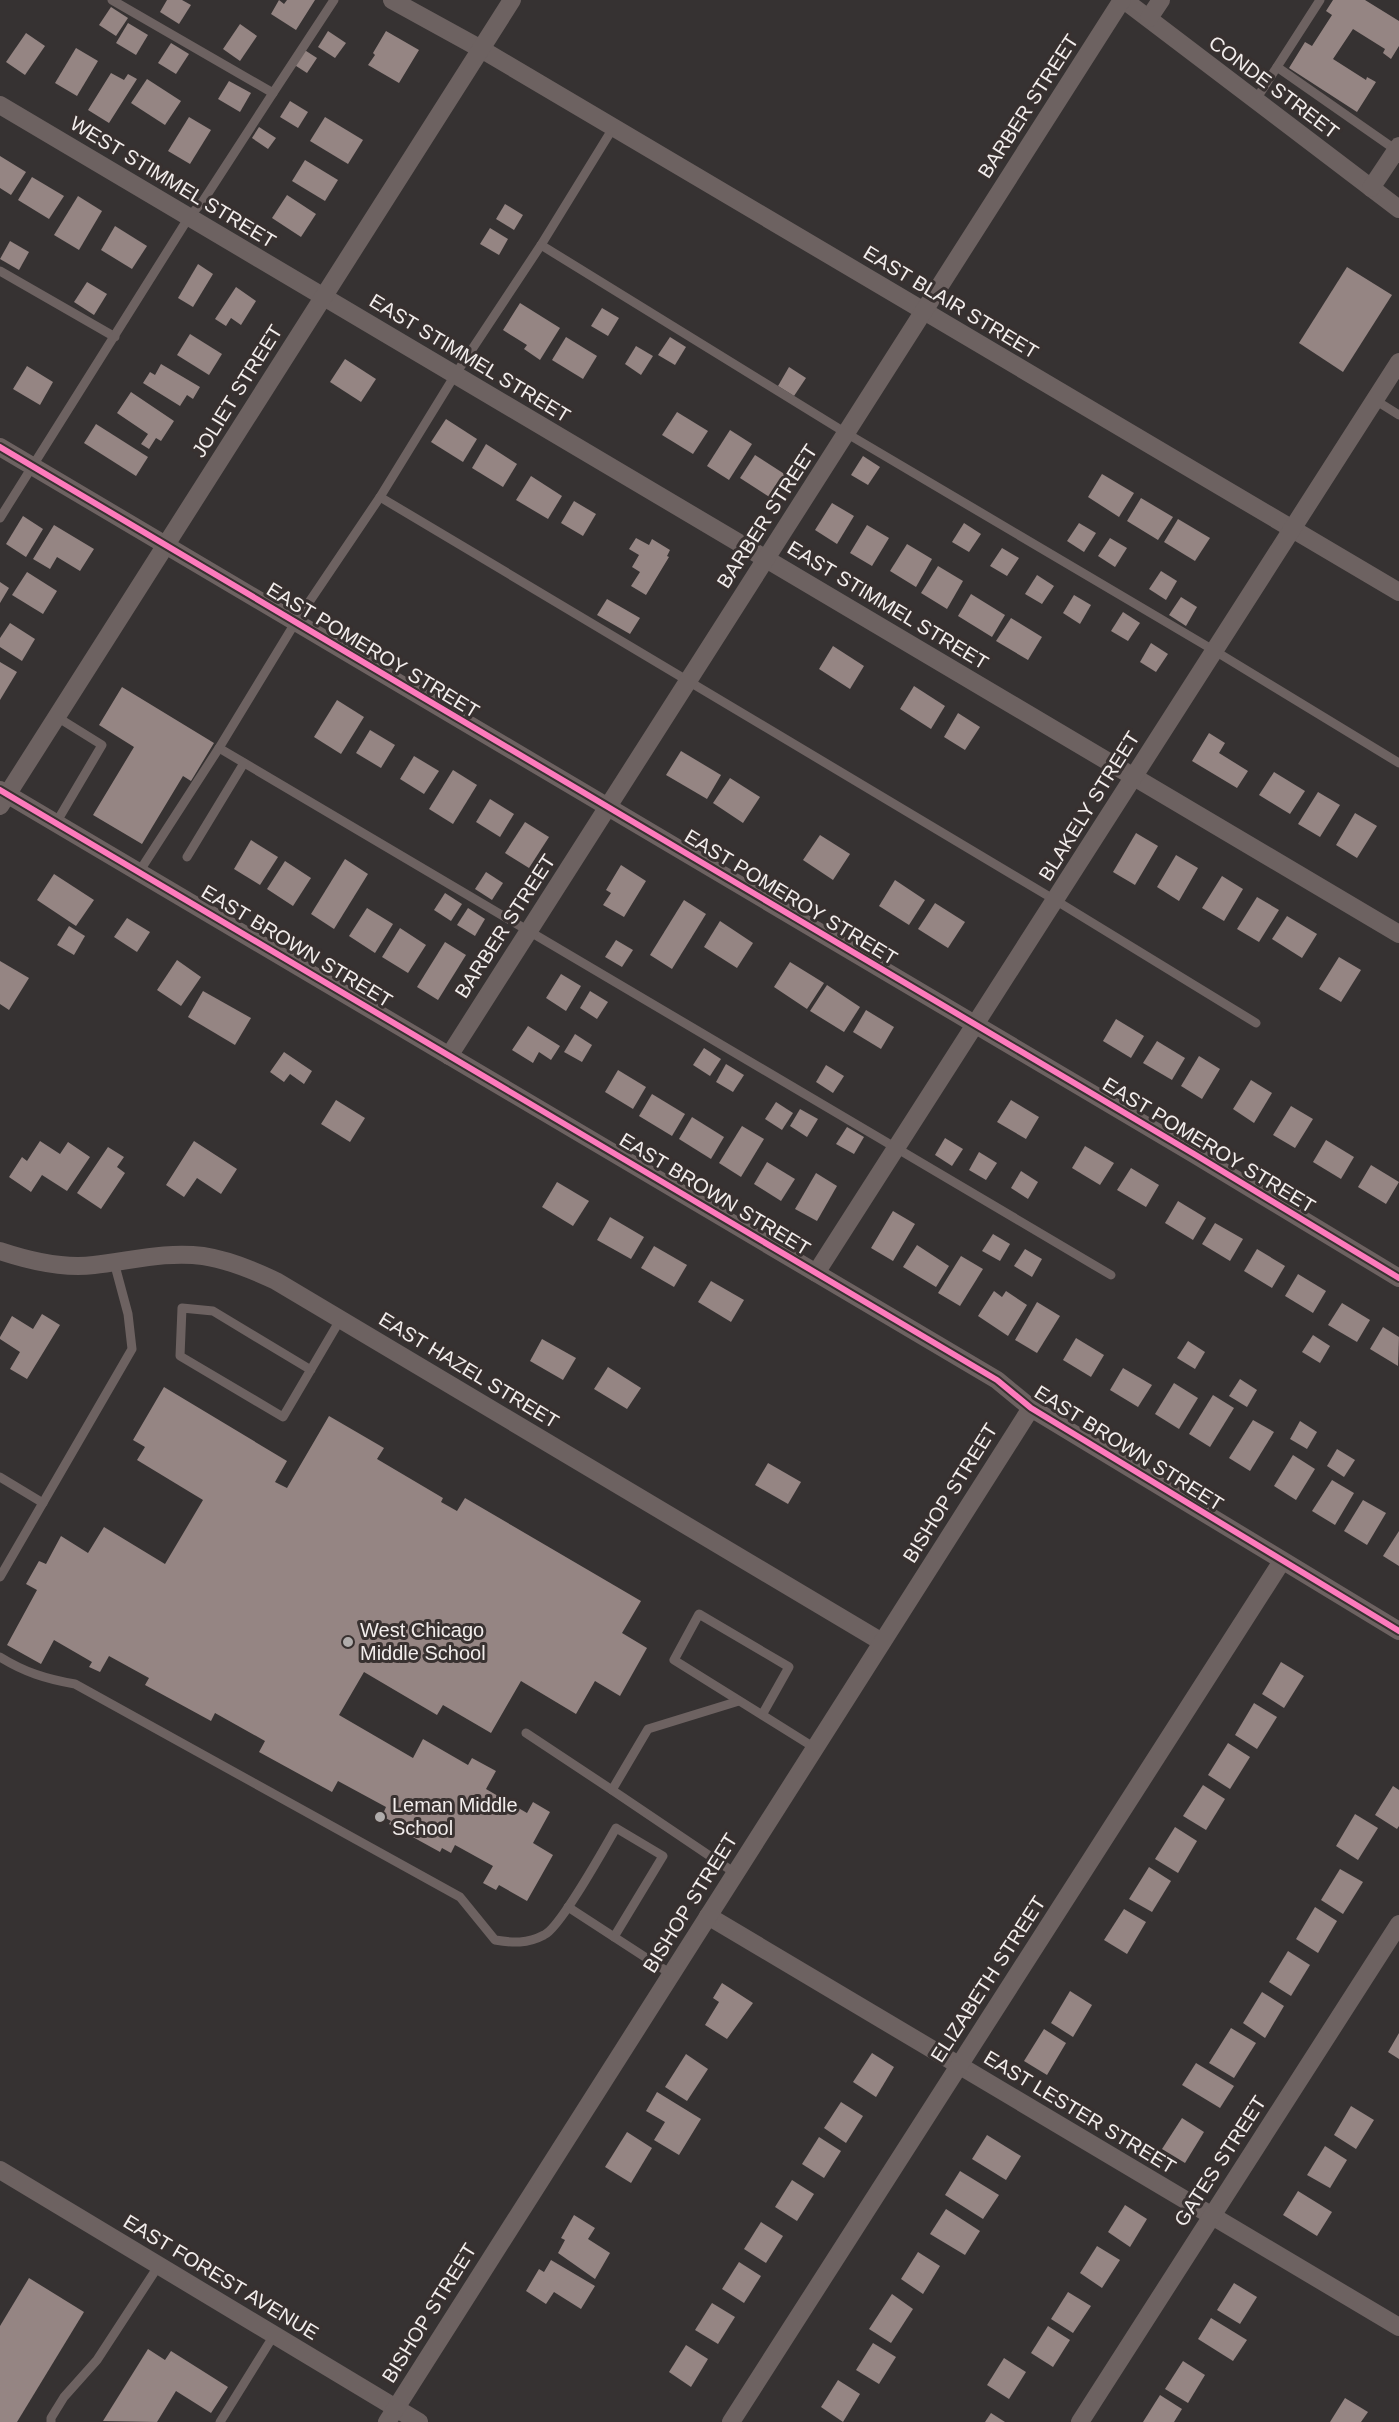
<svg xmlns="http://www.w3.org/2000/svg" width="1399" height="2422" font-family="Arial,sans-serif">
<rect width="100%" height="100%" fill="#363232"/>
<g fill="#958583">
<polygon points="167,0 182,0 191,5 179,24 160,12"/>
<polygon points="279,0 284,4 287,0 315,0 296,30 271,14"/>
<polygon points="1333,0 1365,0 1399,21 1399,46 1391,59 1383,53 1385,49 1353,29 1333,59 1366,80 1367,77 1376,82 1357,112 1289,68 1305,42 1312,46 1332,15 1326,11"/>
<polygon points="111,7 128,18 116,36 99,25"/>
<polygon points="128,23 148,35 136,55 116,43"/>
<polygon points="240,24 257,36 240,61 223,49"/>
<polygon points="328,31 346,43 335,58 318,47"/>
<polygon points="386,31 419,50 399,83 368,65 375,55 373,53"/>
<polygon points="26,33 45,46 25,75 6,62"/>
<polygon points="171,43 189,54 176,74 158,63"/>
<polygon points="76,48 98,61 77,96 55,83"/>
<polygon points="303,49 317,58 307,73 293,64"/>
<polygon points="111,73 124,80 128,74 137,79 109,123 88,110"/>
<polygon points="147,79 181,101 165,125 131,103"/>
<polygon points="229,81 251,93 240,112 218,99"/>
<polygon points="290,101 308,112 298,128 280,117"/>
<polygon points="189,117 211,130 190,164 168,151"/>
<polygon points="325,117 363,140 348,164 310,141"/>
<polygon points="259,127 276,138 268,149 252,138"/>
<polygon points="0,156 26,172 11,195 0,188"/>
<polygon points="305,160 338,180 325,201 292,181"/>
<polygon points="32,177 64,196 49,219 18,200"/>
<polygon points="287,195 316,214 301,237 272,218"/>
<polygon points="78,196 102,211 79,250 54,235"/>
<polygon points="505,204 523,215 514,230 496,219"/>
<polygon points="115,226 147,246 132,269 101,250"/>
<polygon points="490,228 508,239 499,255 480,244"/>
<polygon points="10,241 29,252 19,270 0,259"/>
<polygon points="198,264 213,274 193,307 178,298"/>
<polygon points="1347,267 1392,295 1343,372 1299,343"/>
<polygon points="87,282 107,294 94,315 74,302"/>
<polygon points="236,287 256,301 241,325 231,318 226,326 215,319"/>
<polygon points="520,303 560,328 540,360 524,349 527,345 503,330"/>
<polygon points="602,308 619,318 608,336 591,326"/>
<polygon points="190,334 222,354 209,375 177,355"/>
<polygon points="566,337 597,356 583,379 552,360"/>
<polygon points="670,337 686,347 675,365 658,355"/>
<polygon points="636,346 653,356 641,375 625,364"/>
<polygon points="345,359 376,379 361,402 330,382"/>
<polygon points="161,364 200,387 193,399 187,395 180,406 143,383 150,372 155,375"/>
<polygon points="27,366 53,382 40,405 13,389"/>
<polygon points="789,367 806,378 794,396 778,386"/>
<polygon points="131,392 174,421 161,441 156,438 149,449 141,444 148,434 117,413"/>
<polygon points="677,412 708,431 693,454 662,435"/>
<polygon points="446,419 477,439 463,462 431,442"/>
<polygon points="96,424 148,457 136,476 84,443"/>
<polygon points="730,430 752,444 729,480 707,466"/>
<polygon points="486,444 517,464 503,487 472,468"/>
<polygon points="755,455 786,475 771,498 740,478"/>
<polygon points="863,456 880,467 868,485 851,475"/>
<polygon points="1102,474 1134,493 1119,517 1088,497"/>
<polygon points="531,476 562,496 548,519 516,500"/>
<polygon points="1141,498 1173,517 1158,540 1127,521"/>
<polygon points="574,501 596,514 583,536 561,523"/>
<polygon points="832,503 854,516 837,544 815,530"/>
<polygon points="23,516 43,529 26,557 6,544"/>
<polygon points="1178,519 1210,538 1195,561 1164,542"/>
<polygon points="964,523 981,534 969,552 952,542"/>
<polygon points="1079,523 1096,533 1084,552 1067,541"/>
<polygon points="54,525 94,549 80,571 57,557 50,569 33,559"/>
<polygon points="867,525 889,538 872,566 850,553"/>
<polygon points="636,538 649,545 652,539 670,550 667,556 669,557 646,595 631,586 640,572 632,567 639,555 629,549"/>
<polygon points="1110,538 1127,548 1115,567 1098,556"/>
<polygon points="907,544 932,559 916,587 890,571"/>
<polygon points="1002,548 1019,558 1007,576 990,566"/>
<polygon points="938,566 963,581 947,609 921,593"/>
<polygon points="1161,571 1177,581 1166,600 1149,589"/>
<polygon points="27,572 57,591 43,614 12,595"/>
<polygon points="1037,575 1054,586 1042,604 1025,594"/>
<polygon points="0,582 9,588 0,603"/>
<polygon points="971,594 1005,615 992,637 958,616"/>
<polygon points="1074,595 1091,605 1080,624 1063,613"/>
<polygon points="1181,597 1197,607 1186,626 1169,615"/>
<polygon points="607,599 640,618 630,634 597,615"/>
<polygon points="1123,612 1140,623 1128,641 1111,631"/>
<polygon points="1011,618 1042,637 1028,660 996,641"/>
<polygon points="10,623 35,639 22,661 0,647 0,638"/>
<polygon points="1151,643 1168,654 1156,672 1140,662"/>
<polygon points="833,646 864,666 850,689 819,669"/>
<polygon points="0,662 17,672 0,700"/>
<polygon points="914,686 945,706 931,729 900,709"/>
<polygon points="122,687 214,743 191,781 183,776 142,844 93,815 134,747 99,725"/>
<polygon points="337,700 364,717 341,754 314,737"/>
<polygon points="958,713 980,727 965,750 944,737"/>
<polygon points="370,730 395,745 381,768 356,753"/>
<polygon points="1209,733 1225,743 1219,753 1248,771 1237,788 1192,761"/>
<polygon points="681,751 721,775 707,799 666,775"/>
<polygon points="414,756 439,771 424,794 400,779"/>
<polygon points="453,770 477,785 453,824 429,809"/>
<polygon points="1274,772 1305,791 1290,814 1259,795"/>
<polygon points="730,778 760,797 743,823 713,803"/>
<polygon points="1318,792 1340,805 1320,837 1298,824"/>
<polygon points="490,799 514,814 500,837 476,822"/>
<polygon points="1355,813 1377,826 1357,858 1336,845"/>
<polygon points="525,822 549,837 529,868 505,853"/>
<polygon points="1136,833 1158,846 1135,885 1113,872"/>
<polygon points="820,835 850,854 833,880 803,860"/>
<polygon points="251,840 278,857 260,885 234,869"/>
<polygon points="1176,855 1198,868 1179,901 1157,887"/>
<polygon points="345,859 368,874 334,929 311,914"/>
<polygon points="285,861 311,878 293,906 267,889"/>
<polygon points="621,865 646,881 624,917 603,905 611,893 606,890"/>
<polygon points="486,872 503,883 492,900 475,889"/>
<polygon points="54,874 94,900 76,926 37,900"/>
<polygon points="1222,876 1243,889 1224,921 1202,908"/>
<polygon points="895,880 925,900 909,925 879,906"/>
<polygon points="445,893 462,904 451,921 434,910"/>
<polygon points="1257,897 1279,910 1259,942 1237,929"/>
<polygon points="684,900 706,914 672,969 650,955"/>
<polygon points="935,903 965,922 948,948 918,929"/>
<polygon points="367,908 393,924 375,953 349,936"/>
<polygon points="468,908 485,919 475,936 457,925"/>
<polygon points="1287,916 1317,934 1302,958 1272,939"/>
<polygon points="127,918 150,932 137,952 114,937"/>
<polygon points="720,921 753,943 737,968 704,947"/>
<polygon points="69,926 85,936 74,955 57,945"/>
<polygon points="400,928 426,945 408,973 382,957"/>
<polygon points="616,940 633,950 622,967 605,957"/>
<polygon points="445,942 466,955 438,1000 417,987"/>
<polygon points="1339,957 1361,970 1341,1002 1319,989"/>
<polygon points="177,960 201,977 181,1006 157,990"/>
<polygon points="0,961 29,978 9,1010 0,1004"/>
<polygon points="790,962 824,983 807,1009 774,987"/>
<polygon points="561,974 581,986 566,1011 546,998"/>
<polygon points="827,985 860,1007 844,1032 810,1011"/>
<polygon points="203,991 251,1018 235,1045 188,1017"/>
<polygon points="590,991 608,1002 597,1019 580,1008"/>
<polygon points="866,1010 894,1027 881,1049 853,1032"/>
<polygon points="1116,1019 1144,1036 1131,1058 1103,1041"/>
<polygon points="528,1026 560,1046 551,1060 539,1052 533,1063 512,1050"/>
<polygon points="575,1034 592,1045 582,1062 564,1052"/>
<polygon points="1157,1041 1185,1058 1172,1080 1143,1063"/>
<polygon points="704,1048 721,1059 710,1076 693,1065"/>
<polygon points="284,1052 312,1071 304,1084 290,1074 284,1082 270,1072"/>
<polygon points="1199,1056 1220,1069 1202,1099 1181,1086"/>
<polygon points="726,1064 744,1075 733,1092 716,1082"/>
<polygon points="826,1065 844,1076 833,1093 816,1082"/>
<polygon points="618,1070 646,1087 633,1109 605,1092"/>
<polygon points="1251,1080 1272,1093 1254,1123 1233,1109"/>
<polygon points="652,1094 685,1114 672,1136 639,1116"/>
<polygon points="336,1100 365,1118 350,1142 321,1124"/>
<polygon points="1011,1100 1039,1117 1026,1139 997,1122"/>
<polygon points="776,1102 793,1113 782,1130 765,1119"/>
<polygon points="1291,1106 1313,1119 1295,1148 1273,1135"/>
<polygon points="800,1109 818,1119 807,1137 790,1126"/>
<polygon points="692,1117 724,1137 711,1159 679,1139"/>
<polygon points="742,1126 764,1139 741,1177 719,1163"/>
<polygon points="847,1127 864,1137 854,1154 836,1144"/>
<polygon points="945,1138 963,1149 952,1166 935,1155"/>
<polygon points="1326,1140 1354,1157 1341,1179 1313,1162"/>
<polygon points="40,1141 60,1154 68,1142 90,1157 67,1191 42,1175 31,1192 9,1177 22,1157 27,1161"/>
<polygon points="194,1141 237,1169 221,1194 197,1178 184,1197 166,1185"/>
<polygon points="1085,1146 1114,1163 1100,1185 1072,1168"/>
<polygon points="108,1147 124,1157 117,1167 125,1173 101,1209 77,1193"/>
<polygon points="979,1152 997,1163 986,1180 969,1170"/>
<polygon points="767,1162 795,1179 781,1201 754,1184"/>
<polygon points="1371,1165 1399,1182 1386,1204 1358,1187"/>
<polygon points="1131,1168 1159,1185 1146,1207 1117,1190"/>
<polygon points="1021,1171 1038,1182 1028,1199 1011,1188"/>
<polygon points="816,1173 837,1186 817,1221 795,1209"/>
<polygon points="557,1182 589,1201 573,1226 542,1207"/>
<polygon points="1178,1201 1206,1218 1193,1240 1165,1223"/>
<polygon points="893,1211 915,1224 893,1261 871,1248"/>
<polygon points="610,1217 644,1237 631,1259 597,1240"/>
<polygon points="1215,1223 1243,1239 1230,1261 1202,1244"/>
<polygon points="993,1234 1010,1244 1000,1261 982,1251"/>
<polygon points="917,1245 949,1266 936,1287 903,1267"/>
<polygon points="654,1246 687,1265 674,1287 641,1268"/>
<polygon points="1025,1249 1042,1259 1032,1277 1014,1266"/>
<polygon points="1257,1249 1285,1266 1272,1288 1244,1271"/>
<polygon points="961,1256 983,1269 960,1306 938,1293"/>
<polygon points="1298,1274 1326,1291 1313,1313 1285,1296"/>
<polygon points="711,1281 744,1300 731,1322 698,1302"/>
<polygon points="994,1291 1002,1297 1006,1291 1027,1305 1008,1336 978,1316"/>
<polygon points="1037,1302 1060,1316 1037,1353 1015,1340"/>
<polygon points="1342,1303 1370,1320 1357,1342 1328,1325"/>
<polygon points="42,1314 60,1325 27,1379 10,1369 20,1352 0,1339 0,1337 12,1316 33,1329"/>
<polygon points="1383,1327 1399,1337 1398,1366 1370,1349"/>
<polygon points="1313,1335 1330,1346 1320,1363 1302,1352"/>
<polygon points="1076,1338 1104,1355 1091,1377 1063,1360"/>
<polygon points="542,1339 576,1358 563,1380 530,1361"/>
<polygon points="1188,1341 1205,1352 1195,1369 1177,1358"/>
<polygon points="608,1367 641,1388 627,1409 594,1389"/>
<polygon points="1123,1368 1152,1385 1138,1407 1110,1390"/>
<polygon points="1240,1379 1257,1390 1247,1407 1229,1396"/>
<polygon points="1174,1383 1198,1398 1179,1429 1155,1414"/>
<polygon points="164,1387 287,1461 275,1482 287,1488 329,1416 384,1448 377,1459 443,1498 441,1502 457,1511 465,1498 641,1601 622,1633 647,1648 620,1696 595,1681 576,1714 521,1681 491,1733 443,1705 437,1715 364,1672 339,1715 413,1758 423,1739 468,1765 472,1758 496,1771 486,1789 527,1813 533,1802 550,1812 533,1843 553,1855 527,1901 499,1885 496,1890 483,1883 493,1866 455,1845 451,1853 442,1848 440,1852 389,1824 391,1821 382,1816 386,1807 338,1781 332,1792 259,1752 265,1741 215,1713 211,1721 145,1685 149,1678 109,1656 100,1672 89,1667 92,1662 54,1640 41,1664 7,1645 37,1590 26,1584 39,1561 46,1564 61,1536 88,1553 104,1527 165,1564 203,1500 137,1460 145,1447 133,1440"/>
<polygon points="1213,1395 1234,1408 1210,1447 1189,1434"/>
<polygon points="1253,1420 1274,1432 1250,1471 1229,1458"/>
<polygon points="1300,1421 1317,1432 1307,1449 1290,1439"/>
<polygon points="1337,1449 1355,1460 1344,1477 1327,1466"/>
<polygon points="1293,1455 1315,1469 1296,1500 1274,1486"/>
<polygon points="768,1463 801,1482 788,1504 755,1485"/>
<polygon points="1332,1480 1354,1493 1335,1525 1312,1511"/>
<polygon points="1363,1500 1386,1513 1367,1545 1344,1531"/>
<polygon points="1399,1531 1399,1566 1383,1556"/>
<polygon points="1281,1662 1304,1676 1284,1708 1262,1694"/>
<polygon points="1254,1703 1277,1717 1257,1749 1235,1735"/>
<polygon points="1228,1743 1250,1757 1230,1789 1208,1775"/>
<polygon points="1203,1785 1225,1799 1206,1830 1183,1816"/>
<polygon points="1393,1786 1399,1790 1399,1826 1397,1829 1375,1815"/>
<polygon points="1355,1814 1378,1828 1358,1860 1336,1846"/>
<polygon points="1175,1827 1197,1841 1178,1873 1155,1859"/>
<polygon points="1149,1867 1171,1881 1152,1912 1129,1899"/>
<polygon points="1340,1869 1363,1882 1343,1914 1321,1900"/>
<polygon points="1315,1907 1337,1921 1318,1953 1296,1939"/>
<polygon points="1124,1909 1146,1922 1127,1954 1104,1940"/>
<polygon points="1288,1951 1310,1965 1291,1996 1269,1982"/>
<polygon points="722,1983 753,2003 727,2039 705,2025 719,2002 713,1998"/>
<polygon points="1070,1991 1092,2005 1073,2037 1051,2023"/>
<polygon points="1262,1992 1284,2006 1265,2038 1243,2023"/>
<polygon points="1231,2028 1256,2043 1234,2078 1209,2063"/>
<polygon points="1044,2029 1066,2043 1047,2075 1024,2061"/>
<polygon points="1399,2033 1399,2059 1388,2052"/>
<polygon points="872,2053 894,2067 876,2097 853,2082"/>
<polygon points="686,2054 708,2069 687,2101 665,2087"/>
<polygon points="1196,2063 1234,2086 1220,2108 1182,2085"/>
<polygon points="657,2092 701,2119 679,2155 654,2140 665,2122 646,2111"/>
<polygon points="841,2102 863,2116 846,2143 824,2128"/>
<polygon points="1351,2106 1374,2120 1356,2149 1334,2135"/>
<polygon points="1182,2118 1204,2132 1185,2163 1162,2149"/>
<polygon points="627,2132 652,2148 631,2183 605,2167"/>
<polygon points="987,2135 1021,2156 1006,2180 972,2159"/>
<polygon points="819,2137 841,2151 824,2178 802,2164"/>
<polygon points="1325,2146 1347,2160 1330,2188 1307,2175"/>
<polygon points="960,2171 999,2195 983,2219 945,2195"/>
<polygon points="792,2180 814,2194 797,2221 775,2207"/>
<polygon points="1298,2191 1332,2212 1317,2236 1283,2215"/>
<polygon points="1125,2205 1147,2219 1130,2247 1108,2232"/>
<polygon points="946,2209 980,2231 965,2255 930,2234"/>
<polygon points="574,2215 595,2228 588,2239 610,2253 595,2279 558,2253 565,2240 561,2238"/>
<polygon points="761,2222 783,2236 766,2263 744,2249"/>
<polygon points="1097,2246 1120,2260 1102,2288 1080,2273"/>
<polygon points="918,2252 940,2266 923,2294 901,2279"/>
<polygon points="551,2260 595,2286 581,2309 554,2292 546,2304 526,2291 539,2269 544,2272"/>
<polygon points="739,2262 761,2276 744,2303 722,2289"/>
<polygon points="29,2278 84,2312 17,2422 0,2422 0,2326"/>
<polygon points="1234,2283 1257,2297 1240,2324 1217,2310"/>
<polygon points="1068,2292 1091,2306 1073,2333 1051,2319"/>
<polygon points="892,2294 913,2309 891,2343 869,2329"/>
<polygon points="712,2303 735,2317 718,2344 695,2330"/>
<polygon points="1211,2318 1247,2340 1233,2361 1198,2339"/>
<polygon points="1048,2326 1070,2340 1053,2367 1031,2353"/>
<polygon points="873,2343 896,2357 879,2384 856,2370"/>
<polygon points="686,2345 708,2359 691,2387 669,2372"/>
<polygon points="148,2349 165,2360 171,2351 228,2387 211,2413 176,2391 157,2422 103,2421"/>
<polygon points="1004,2358 1026,2372 1009,2399 987,2385"/>
<polygon points="1183,2361 1205,2375 1188,2403 1165,2389"/>
<polygon points="838,2380 860,2394 843,2422 821,2407"/>
<polygon points="1160,2395 1182,2409 1174,2422 1143,2422"/>
<polygon points="1345,2398 1368,2412 1361,2422 1330,2422"/>
<polygon points="991,2413 1005,2422 985,2422"/>
</g>
<g fill="none" stroke-linecap="round" stroke-linejoin="round">
<g stroke="#6d6261" stroke-width="9">
<polyline points="112,0 273,93 334,0"/>
<polyline points="1277,67 1396,150"/>
<polyline points="1255,101 1320,0"/>
<polyline points="541,245 846,433 1215,651 1399,763"/>
<polyline points="0,271 115,337"/>
<polyline points="1375,400 1399,415"/>
<polyline points="380,497 1055,900 1256,1023"/>
<polyline points="0,518 189,217 203,201 273,93"/>
<polyline points="219,748 1111,1275"/>
<polyline points="56,823 102,745 57,717"/>
<polyline points="187,857 244,763"/>
<polyline points="139,872 219,748 295,623 380,497 455,375 541,245 613,128"/>
<polyline points="311,1370 213,1311 182,1308 180,1356 283,1417 340,1320"/>
<polyline points="0,1477 43,1503"/>
<polyline points="0,1577 132,1349 128,1314 114,1262"/>
<path d="M0,1657C24,1672 46,1679 75,1684L460,1897L495,1940C513,1943 527,1944 544,1935C560,1928 605,1847 616,1828L663,1856L614,1937"/>
<polyline points="762,1715 789,1667 699,1614 674,1660 815,1748"/>
<polyline points="526,1733 612,1790"/>
<polyline points="735,1873 612,1790 648,1729 739,1701"/>
<polyline points="568,1907 671,1974"/>
<polyline points="51,2422 51,2418 64,2397 97,2360 159,2265"/>
<polyline points="220,2422 274,2335"/>
</g>
<g stroke="#6d6261" stroke-width="18">
<polyline points="392,0 481,49 1399,592"/>
<polyline points="1124,0 1399,209"/>
<polyline points="1149,18 1161,0"/>
<polyline points="0,105 1399,934"/>
<polyline points="1371,188 1399,146"/>
<polyline points="0,447 1194,1154 1399,1278"/>
<polyline points="0,790 997,1380 1031,1408 1399,1631"/>
<polyline points="0,806 512,0"/>
<polyline points="449,1056 1122,0"/>
<path d="M0,1251C30,1261 63,1269 94,1265C131,1261 166,1251 203,1256C229,1260 253,1270 276,1281L882,1642"/>
<polyline points="816,1273 1399,362"/>
<polyline points="708,1916 1399,2327"/>
<polyline points="0,2170 419,2422"/>
<polyline points="387,2422 1031,1408"/>
<polyline points="731,2422 1282,1561"/>
<polyline points="1080,2422 1399,1924"/>
</g>
<defs>
<g id="cycleway">
<polyline points="0,447 1194,1154 1399,1278"/>
<polyline points="0,790 997,1380 1031,1408 1399,1631"/>
</g>
</defs>
<use href="#cycleway" stroke="#383130" stroke-width="10"/>
<use href="#cycleway" stroke="#fd7abc" stroke-width="6"/>
</g>
<g fill="#b0acab" stroke="#383130" stroke-width="2">
<circle cx="348" cy="1642" r="6"/>
<circle cx="380" cy="1817" r="6"/>
</g>
<g text-anchor="middle" stroke-width="6" stroke-linejoin="round" paint-order="stroke">
<g font-size="20" fill="#f2edec" stroke="#383130">
<text transform="translate(1274 87) rotate(37)" y="7">CONDE STREET</text>
<text transform="translate(1028 106) rotate(-57)" y="7">BARBER STREET</text>
<text transform="translate(173 182) rotate(31)" y="7">WEST STIMMEL STREET</text>
<text transform="translate(951 302) rotate(31)" y="7">EAST BLAIR STREET</text>
<text transform="translate(470 358) rotate(31)" y="7">EAST STIMMEL STREET</text>
<text transform="translate(237 391) rotate(-58)" y="7">JOLIET STREET</text>
<text transform="translate(767 516) rotate(-57)" y="7">BARBER STREET</text>
<text transform="translate(888 605) rotate(31)" y="7">EAST STIMMEL STREET</text>
<text transform="translate(373 650) rotate(31)" y="7">EAST POMEROY STREET</text>
<text transform="translate(1089 806) rotate(-58)" y="7">BLAKELY STREET</text>
<text transform="translate(791 897) rotate(31)" y="7">EAST POMEROY STREET</text>
<text transform="translate(505 926) rotate(-57)" y="7">BARBER STREET</text>
<text transform="translate(297 946) rotate(31)" y="7">EAST BROWN STREET</text>
<text transform="translate(1209 1145) rotate(31)" y="7">EAST POMEROY STREET</text>
<text transform="translate(715 1194) rotate(31)" y="7">EAST BROWN STREET</text>
<text transform="translate(469 1370) rotate(31)" y="7">EAST HAZEL STREET</text>
<text transform="translate(1129 1448) rotate(32)" y="7">EAST BROWN STREET</text>
<text transform="translate(950 1493) rotate(-58)" y="7">BISHOP STREET</text>
<text transform="translate(690 1903) rotate(-58)" y="7">BISHOP STREET</text>
<text transform="translate(988 1979) rotate(-57)" y="7">ELIZABETH STREET</text>
<text transform="translate(1080 2112) rotate(31)" y="7">EAST LESTER STREET</text>
<text transform="translate(1220 2161) rotate(-57)" y="7">GATES STREET</text>
<text transform="translate(221 2277) rotate(31)" y="7">EAST FOREST AVENUE</text>
<text transform="translate(429 2313) rotate(-58)" y="7">BISHOP STREET</text>
</g>
<g font-size="20" fill="#f2edec" stroke="#383130" text-anchor="start">
<text x="360" y="1637">West Chicago<tspan x="360" dy="23">Middle School</tspan></text>
<text x="392" y="1812">Leman Middle<tspan x="392" dy="23">School</tspan></text>
</g>
</g>
</svg>
